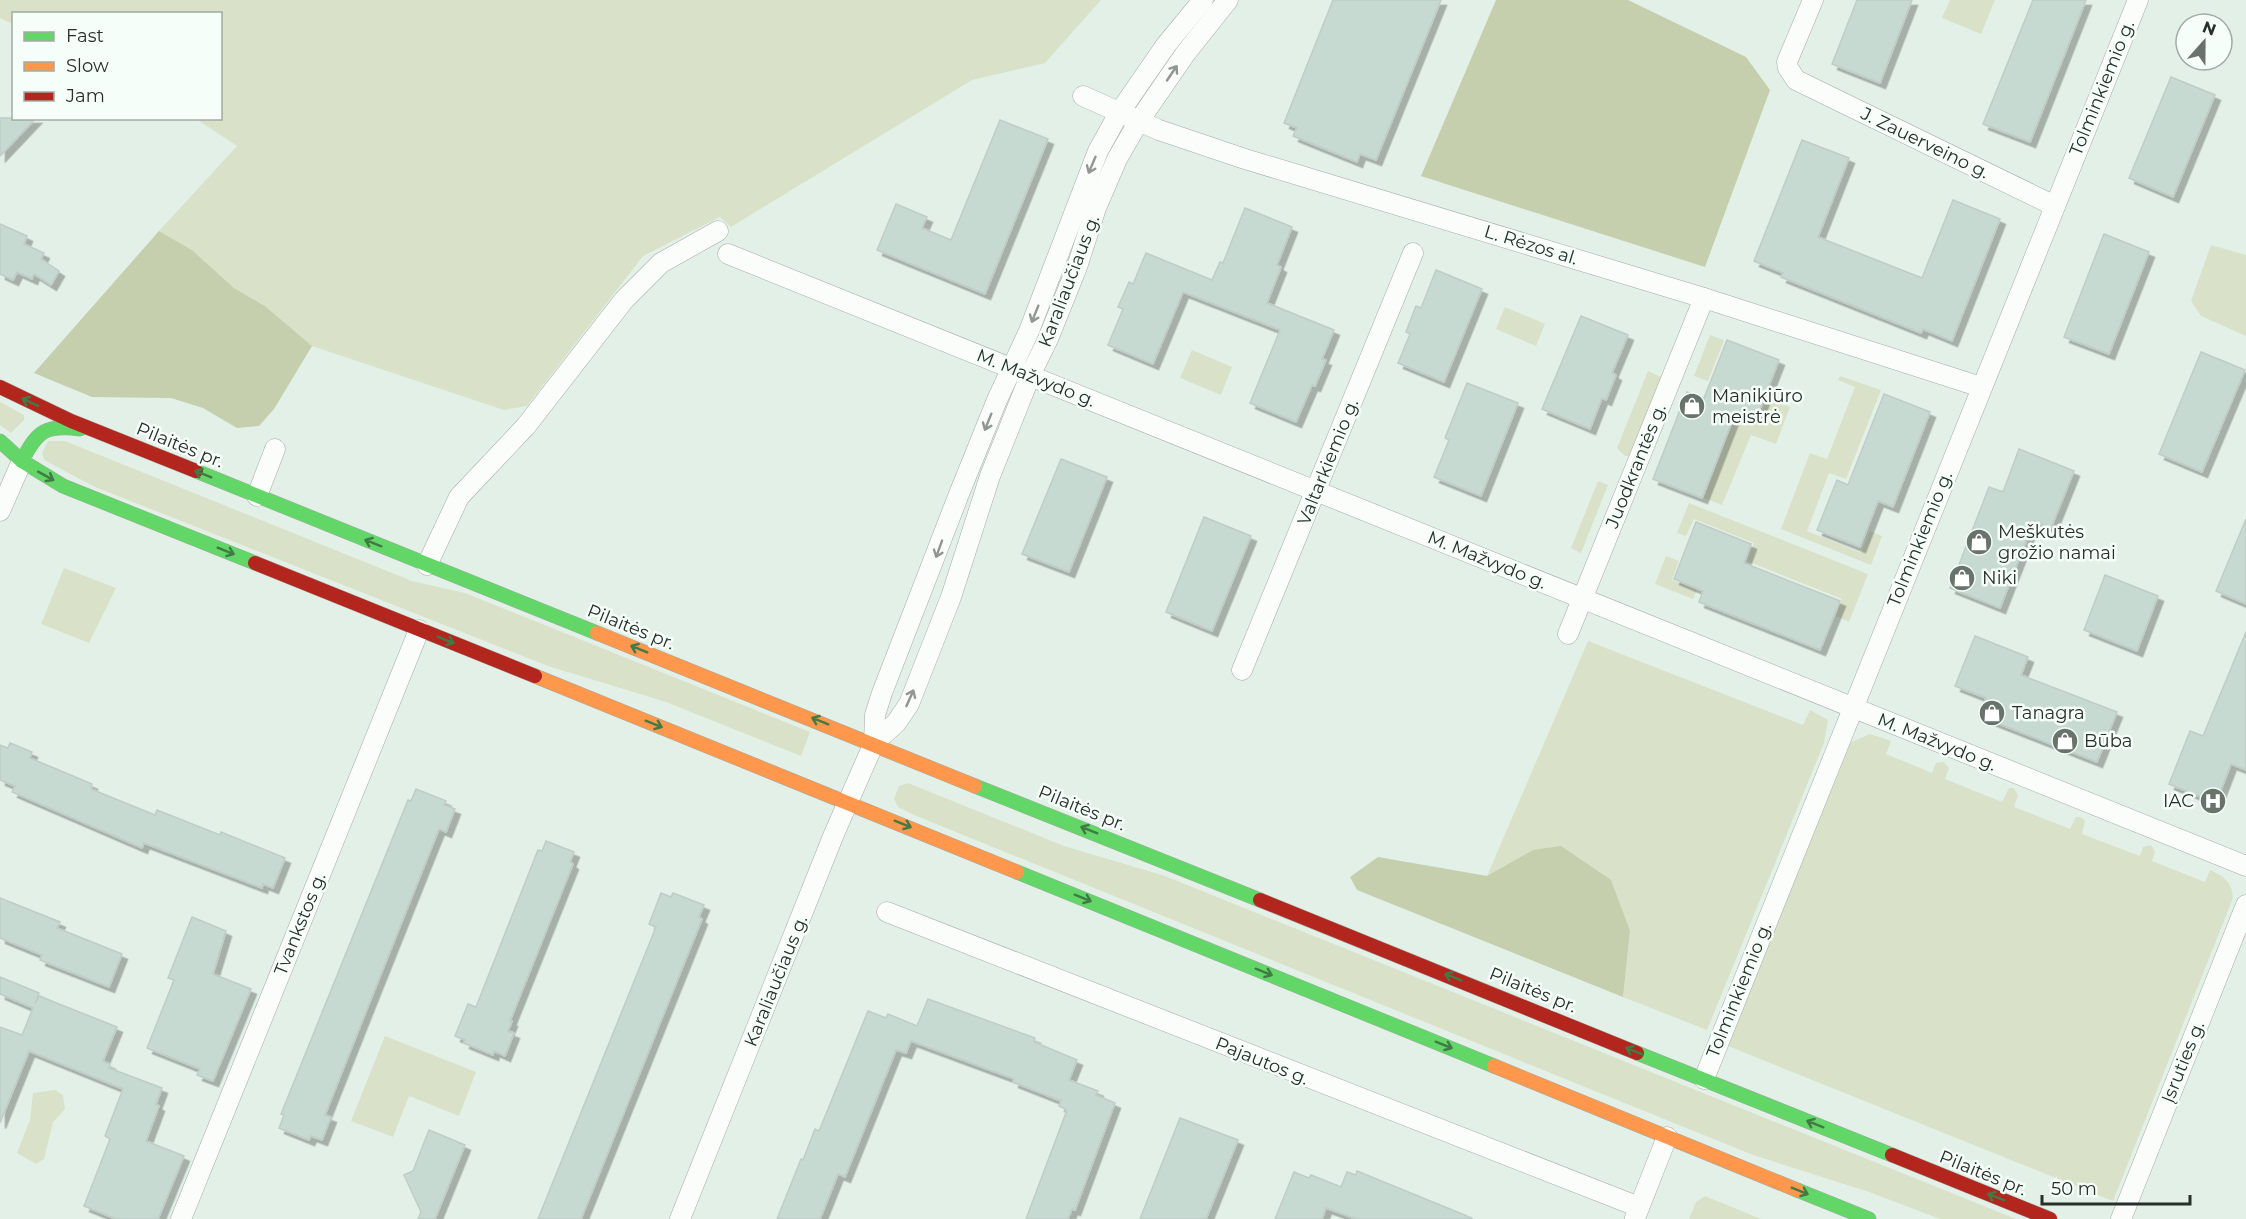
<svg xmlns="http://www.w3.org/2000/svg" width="2246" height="1219" font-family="Montserrat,sans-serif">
<defs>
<filter id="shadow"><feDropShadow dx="5.5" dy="5.5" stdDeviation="0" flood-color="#0004"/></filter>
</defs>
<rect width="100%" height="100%" fill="#e3f0e7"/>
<g fill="#d9e2c8">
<polygon points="0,0 1101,0 1045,63 972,80 731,227 720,217 643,256 527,406 504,410 312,346 265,306 234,288 192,250 159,231 237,146 196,119 220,118 220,14 14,14 13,24 0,18"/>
<polygon points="1950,0 1995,0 1981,34 1942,18"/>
<polygon points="2211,245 2246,255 2246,336 2201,316 2191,301"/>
<polygon points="1505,307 1545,324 1536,346 1496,329"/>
<polygon points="1710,335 1724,340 1708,381 1694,376"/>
<polygon points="1192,350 1232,367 1221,395 1180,378"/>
<polygon points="1648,371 1661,377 1629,456 1625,456 1617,448"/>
<polygon points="1840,376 1881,390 1846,479 1829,473 1807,531 1861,553 1870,531 1882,536 1871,565 1781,529 1810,453 1827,459 1855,387 1838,380"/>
<polygon points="1767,399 1790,407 1776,444 1751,435 1722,505 1704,498 1737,413 1758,421"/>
<polygon points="0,402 24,415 24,420 11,433 0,425"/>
<polygon points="48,441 65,441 412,581 465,593 810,732 801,756 666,702 548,666 95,487 44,460 42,453"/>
<polygon points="1598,481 1608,485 1581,553 1571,548"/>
<polygon points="1689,503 1868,574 1849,622 1836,616 1842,599 1747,561 1754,543 1694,519 1686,536 1677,533"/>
<polygon points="1666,556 1679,561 1672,580 1697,590 1693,599 1655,584"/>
<polygon points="64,568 116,588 89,643 41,624"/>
<polygon points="1588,641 1803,725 1810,710 1828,720 1824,743 1707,1030 1623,997 1630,931 1487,876"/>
<path d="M1870,734L1891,741L1886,754L1932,773L1936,763L1944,762L1949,768L1945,779L2002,802L2009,788H2014L2018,795L2014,807L2070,829L2076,817H2081L2085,821L2082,834L2140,856L2143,847L2151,845L2155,852L2152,861L2205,882L2210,870C2225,877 2232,882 2233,898L2113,1201L1728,1046L1851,742Z"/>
<polygon points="908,783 1064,846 1165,876 2016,1219 1940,1219 1869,1192 1753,1155 914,815 898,807 894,799 899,786"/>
<polygon points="385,1036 476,1072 459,1116 409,1096 393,1137 351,1121"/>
<polygon points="55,1090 63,1095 65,1109 53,1122 44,1159 36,1164 17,1153 30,1120 33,1093"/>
<polygon points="1705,1196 1761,1219 1689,1219 1696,1202"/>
</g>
<g fill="#c5cead">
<polygon points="1496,0 1628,0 1746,57 1770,90 1705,267 1421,176"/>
<polygon points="159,231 192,250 234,288 265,306 312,346 274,409 259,426 237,428 203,408 171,398 92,397 34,373"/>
<polygon points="1561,846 1611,880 1630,931 1623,997 1357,890 1350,877 1378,857 1487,876 1533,850"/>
</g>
<g fill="#c7dad2" stroke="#c0ccc7" stroke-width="1.5" filter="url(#shadow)">
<polygon points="1333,0 1441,0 1376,160 1360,154 1357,162 1293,136 1297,128 1284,123"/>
<polygon points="1857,0 1912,0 1880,83 1832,64"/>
<polygon points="2033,0 2086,0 2030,142 1983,124"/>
<polygon points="2171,77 2215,95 2173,197 2129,178"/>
<polygon points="0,118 36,118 0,156"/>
<polygon points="1000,120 1048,139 985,294 877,250 896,204 927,217 922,228 951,240"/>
<polygon points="1802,140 1849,158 1818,237 1922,278 1953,200 2000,219 1952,341 1923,329 1921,333 1781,277 1783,273 1754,261"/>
<polygon points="1245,208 1292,227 1277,265 1281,267 1267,303 1334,330 1322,359 1326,360 1315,386 1312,385 1296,422 1250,403 1280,330 1183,292 1153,364 1108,345 1123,309 1118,307 1129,282 1133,284 1146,253 1212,280 1220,262 1223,263"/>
<polygon points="0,224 27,236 24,244 44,253 41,259 59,271 51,285 34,274 32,279 17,272 13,280 0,274"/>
<polygon points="2104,234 2149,252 2109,354 2064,337"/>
<polygon points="1436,270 1482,289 1444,382 1398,363 1410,334 1406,332 1416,306 1421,308"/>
<polygon points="1581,316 1628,335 1612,373 1616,375 1606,400 1602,398 1590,429 1542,409"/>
<polygon points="1727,340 1779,360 1756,419 1736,411 1702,498 1653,479 1687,392 1704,398"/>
<polygon points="2201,352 2245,370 2202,472 2159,454"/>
<polygon points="1467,383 1518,403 1481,496 1434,477 1449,440 1445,438"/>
<polygon points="1884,394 1930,412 1893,507 1878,501 1860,547 1817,530 1837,480 1848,485"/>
<polygon points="2019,449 2074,471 2051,528 2034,521 2000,608 1950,588 1989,487 2003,492"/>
<polygon points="1061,459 1107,477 1069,572 1022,554"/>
<polygon points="1204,517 1251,536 1212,631 1166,612"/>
<polygon points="2246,519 2246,604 2216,591"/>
<polygon points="1696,522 1751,544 1744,563 1840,601 1820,650 1699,602 1703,591 1674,579"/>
<polygon points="2105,575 2158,596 2137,651 2084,630"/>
<polygon points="2246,632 2246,770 2231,764 2216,803 2169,784 2190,731 2203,736"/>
<polygon points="1975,636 2028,657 2021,675 2117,712 2097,762 1979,716 1986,698 1955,686"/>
<polygon points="10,743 32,752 30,758 92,784 91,789 155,815 157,810 220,835 221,832 285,858 273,888 263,884 262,888 144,843 142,848 12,792 15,786 0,780 0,745 8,748"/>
<polygon points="416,789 446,801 444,805 455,809 446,832 439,829 367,1009 325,1115 331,1117 322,1140 311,1136 309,1140 279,1128 284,1115 281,1114 408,800 411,801"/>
<polygon points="546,841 574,852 570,862 573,864 510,1021 512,1021 508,1031 514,1033 505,1056 494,1051 493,1055 464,1043 465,1040 455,1036 468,1004 476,1007 538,850 542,851"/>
<polygon points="661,893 671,897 673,893 704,905 699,917 702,919 581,1219 538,1219 656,927 649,924"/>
<polygon points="0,898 60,922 57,928 122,954 109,987 40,960 42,955 0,938"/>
<polygon points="192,917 226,931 213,974 251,989 213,1081 197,1075 200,1069 147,1048 174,980 168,978"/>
<polygon points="0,977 39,993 35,1004 39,996 117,1027 103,1061 110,1064 109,1068 162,1088 156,1104 159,1106 146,1141 184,1156 158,1219 116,1219 84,1206 110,1139 105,1136 123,1089 29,1051 0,1123 0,1027 22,1035 33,1008 0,994"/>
<polygon points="928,999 1035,1038 1034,1042 1077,1060 1069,1080 1098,1091 1096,1095 1115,1103 1075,1210 1072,1209 1068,1219 1026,1219 1067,1110 1059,1106 1061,1101 1013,1082 1014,1079 911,1041 906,1053 896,1050 845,1177 838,1174 820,1219 777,1219 801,1159 803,1160 815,1129 819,1131 868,1011 886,1018 888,1014 917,1026"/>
<polygon points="1180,1118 1238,1140 1206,1219 1140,1219"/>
<polygon points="429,1130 465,1145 435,1219 418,1219 421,1212 404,1175 413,1171"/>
<polygon points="1357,1171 1472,1218 1472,1219 1356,1219 1326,1208 1322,1219 1275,1219 1294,1172 1309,1178 1311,1175 1341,1187 1347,1172 1356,1175"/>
</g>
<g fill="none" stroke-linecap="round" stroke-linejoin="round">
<defs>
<g id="street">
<polyline points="1813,0 1787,62 1788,68 1796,80 2055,206"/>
<polyline points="1083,96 1159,130 1245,159 1704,298 1981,387"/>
<polyline points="728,254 2246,866"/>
<polyline points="257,496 275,449"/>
<polyline points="0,511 22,461"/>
<polyline points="427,565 459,497 526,426 624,300 661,263 718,231"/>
<polyline points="1568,634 1704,298"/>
<polyline points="1242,670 1413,253"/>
<polyline points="874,743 896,723 909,704 951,597 990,476 1030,376 1048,339 1077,267 1096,208 1117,159 1139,121 1185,54 1228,0"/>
<polyline points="887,912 1639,1207"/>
<polyline points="1704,1079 2138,0"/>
<polyline points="1635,1218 1667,1137"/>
<polyline points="181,1219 419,630"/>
<polyline points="680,1219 834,834 874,743 875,715 882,693 959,494 997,400 1029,331 1098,151 1119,113 1166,45 1203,0"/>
<polyline points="2121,1219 2246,905"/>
</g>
<g id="fast">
<polyline points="0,441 22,461 63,486 255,563"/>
<path d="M22,461C37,431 46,424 80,429"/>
<polyline points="196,471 597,633"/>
<polyline points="975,786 1260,900"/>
<polyline points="1017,872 1494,1066"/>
<polyline points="1637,1053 1892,1155"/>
<polyline points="1797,1190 1869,1219"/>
</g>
<g id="slow">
<polyline points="597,633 975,786"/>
<polyline points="535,676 1017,872"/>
<polyline points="1494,1066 1797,1190"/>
</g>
<g id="jam">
<polyline points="0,387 71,421 196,471"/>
<polyline points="255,563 535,676"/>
<polyline points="1260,900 1637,1053"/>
<polyline points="1892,1155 2050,1219"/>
</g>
</defs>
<use href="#street" stroke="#a2aca6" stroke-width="21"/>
<use href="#fast" stroke="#a2aca6" stroke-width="15"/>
<use href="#slow" stroke="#a2aca6" stroke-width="15"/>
<use href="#jam" stroke="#a2aca6" stroke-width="15"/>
<use href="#street" stroke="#fbfdfb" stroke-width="20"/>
<use href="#fast" stroke="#63d668" stroke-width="14"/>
<use href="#slow" stroke="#ff974d" stroke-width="14"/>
<use href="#jam" stroke="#b3261e" stroke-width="14"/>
</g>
<defs><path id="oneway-shaft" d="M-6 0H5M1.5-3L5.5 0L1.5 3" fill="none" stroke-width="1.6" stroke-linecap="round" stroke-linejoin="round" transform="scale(1.5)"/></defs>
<g stroke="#909692">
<use href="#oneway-shaft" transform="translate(1172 73) rotate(-56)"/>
<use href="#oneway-shaft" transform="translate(1092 165) rotate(113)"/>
<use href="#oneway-shaft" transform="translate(1035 314) rotate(112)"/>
<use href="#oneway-shaft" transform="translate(988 422) rotate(112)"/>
<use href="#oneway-shaft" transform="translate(939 549) rotate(110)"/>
<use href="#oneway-shaft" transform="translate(910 698) rotate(-66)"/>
</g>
<g stroke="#417a45">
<use href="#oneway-shaft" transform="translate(30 402) rotate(-155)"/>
<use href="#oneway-shaft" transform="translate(203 474) rotate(-158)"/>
<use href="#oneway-shaft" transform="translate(46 476) rotate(29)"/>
<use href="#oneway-shaft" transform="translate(373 543) rotate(-158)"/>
<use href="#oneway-shaft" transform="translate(226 551) rotate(22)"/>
<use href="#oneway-shaft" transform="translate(446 640) rotate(22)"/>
<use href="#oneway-shaft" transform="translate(639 649) rotate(-158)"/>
<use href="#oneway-shaft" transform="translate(820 721) rotate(-158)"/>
<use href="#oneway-shaft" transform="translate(654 724) rotate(22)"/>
<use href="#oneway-shaft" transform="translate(903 824) rotate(22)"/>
<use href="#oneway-shaft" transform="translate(1089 830) rotate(-158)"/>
<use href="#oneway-shaft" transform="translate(1083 898) rotate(22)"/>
<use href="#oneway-shaft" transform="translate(1264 972) rotate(22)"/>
<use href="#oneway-shaft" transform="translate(1453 977) rotate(-158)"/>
<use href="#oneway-shaft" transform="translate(1444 1045) rotate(22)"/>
<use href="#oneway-shaft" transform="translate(1634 1051) rotate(-158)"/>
<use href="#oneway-shaft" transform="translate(1815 1124) rotate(-158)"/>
<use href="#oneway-shaft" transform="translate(1800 1191) rotate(22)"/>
<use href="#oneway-shaft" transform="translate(1996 1197) rotate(-158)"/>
</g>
<defs>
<symbol id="shop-disc" viewBox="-11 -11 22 22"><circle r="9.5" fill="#68736b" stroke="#f5fef8"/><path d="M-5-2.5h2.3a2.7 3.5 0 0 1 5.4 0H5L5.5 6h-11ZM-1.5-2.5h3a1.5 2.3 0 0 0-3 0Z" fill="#fff"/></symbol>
<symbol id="hospital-disc" viewBox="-11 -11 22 22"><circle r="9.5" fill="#68736b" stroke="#f5fef8"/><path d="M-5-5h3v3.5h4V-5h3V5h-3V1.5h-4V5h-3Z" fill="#fff"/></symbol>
</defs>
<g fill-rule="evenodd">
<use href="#shop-disc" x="1677" y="391" width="30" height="30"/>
<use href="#shop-disc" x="1964" y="527" width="30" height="30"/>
<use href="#shop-disc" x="1947" y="563" width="30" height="30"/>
<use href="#shop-disc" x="1977" y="698" width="30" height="30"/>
<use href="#shop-disc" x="2050" y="726" width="30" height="30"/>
<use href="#hospital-disc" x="2198" y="786" width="30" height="30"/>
</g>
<g text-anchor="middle" stroke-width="5" stroke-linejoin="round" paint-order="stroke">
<g font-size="18" fill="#262f28" stroke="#f5fef8">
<text transform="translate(2102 88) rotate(-68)" y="6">Tolminkiemio g.</text>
<text transform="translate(1925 143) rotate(26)" y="6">J. Zauerveino g.</text>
<text transform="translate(1531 245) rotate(17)" y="6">L. Rėzos al.</text>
<text transform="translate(1069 281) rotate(-69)" y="6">Karaliaučiaus g.</text>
<text transform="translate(1036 378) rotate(22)" y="6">M. Mažvydo g.</text>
<text transform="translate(180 445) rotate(22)" y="6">Pilaitės pr.</text>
<text transform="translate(1328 462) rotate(-68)" y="6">Valtarkiemio g.</text>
<text transform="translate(1636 466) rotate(-68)" y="6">Juodkrantės g.</text>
<text transform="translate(1920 539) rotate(-68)" y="6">Tolminkiemio g.</text>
<text transform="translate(1487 560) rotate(22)" y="6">M. Mažvydo g.</text>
<text transform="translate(631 627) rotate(22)" y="6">Pilaitės pr.</text>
<text transform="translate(1937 742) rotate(22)" y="6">M. Mažvydo g.</text>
<text transform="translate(1082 808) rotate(22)" y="6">Pilaitės pr.</text>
<text transform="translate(300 924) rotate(-68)" y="6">Tvankstos g.</text>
<text transform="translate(776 981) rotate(-68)" y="6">Karaliaučiaus g.</text>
<text transform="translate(1533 990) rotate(22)" y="6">Pilaitės pr.</text>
<text transform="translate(1739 990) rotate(-68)" y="6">Tolminkiemio g.</text>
<text transform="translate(1262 1061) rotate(22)" y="6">Pajautos g.</text>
<text transform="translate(2183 1062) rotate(-68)" y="6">Įsruties g.</text>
<text transform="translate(1983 1173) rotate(22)" y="6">Pilaitės pr.</text>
</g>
<g font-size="18" fill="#262f28" stroke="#f5fef8" text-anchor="start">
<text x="1712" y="402">Manikiūro<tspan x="1712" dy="21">meistrė</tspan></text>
<text x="1998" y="538">Meškutės<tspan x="1998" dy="21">grožio namai</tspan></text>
<text x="1982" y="584">Niki</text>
<text x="2012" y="719">Tanagra</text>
<text x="2084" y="747">Būba</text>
<text x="2194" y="807" text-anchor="end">IAC</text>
</g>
</g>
<rect x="12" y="12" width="210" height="108" fill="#f5fef8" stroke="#a2aba5" stroke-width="1.5"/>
<rect x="24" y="32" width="30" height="9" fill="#63d668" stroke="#a2aba5" stroke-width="1.5"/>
<text x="66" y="42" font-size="18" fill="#262f28">Fast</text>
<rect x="24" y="62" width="30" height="9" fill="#ff974d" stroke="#a2aba5" stroke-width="1.5"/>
<text x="66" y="72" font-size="18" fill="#262f28">Slow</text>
<rect x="24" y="92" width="30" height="9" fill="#b3261e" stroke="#a2aba5" stroke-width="1.5"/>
<text x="66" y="102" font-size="18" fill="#262f28">Jam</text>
<g transform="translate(2204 42) rotate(21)"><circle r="28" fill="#f5fef8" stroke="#a2aba5" stroke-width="1.5"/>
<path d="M0-4.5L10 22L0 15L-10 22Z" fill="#68736b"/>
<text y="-9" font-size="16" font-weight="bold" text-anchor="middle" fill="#262f28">N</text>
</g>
<path d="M2042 1195v9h148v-9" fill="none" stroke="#262f28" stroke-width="3"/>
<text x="2051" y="1195" font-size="18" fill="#262f28" stroke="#f5fef8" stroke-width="4.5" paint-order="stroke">50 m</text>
</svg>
